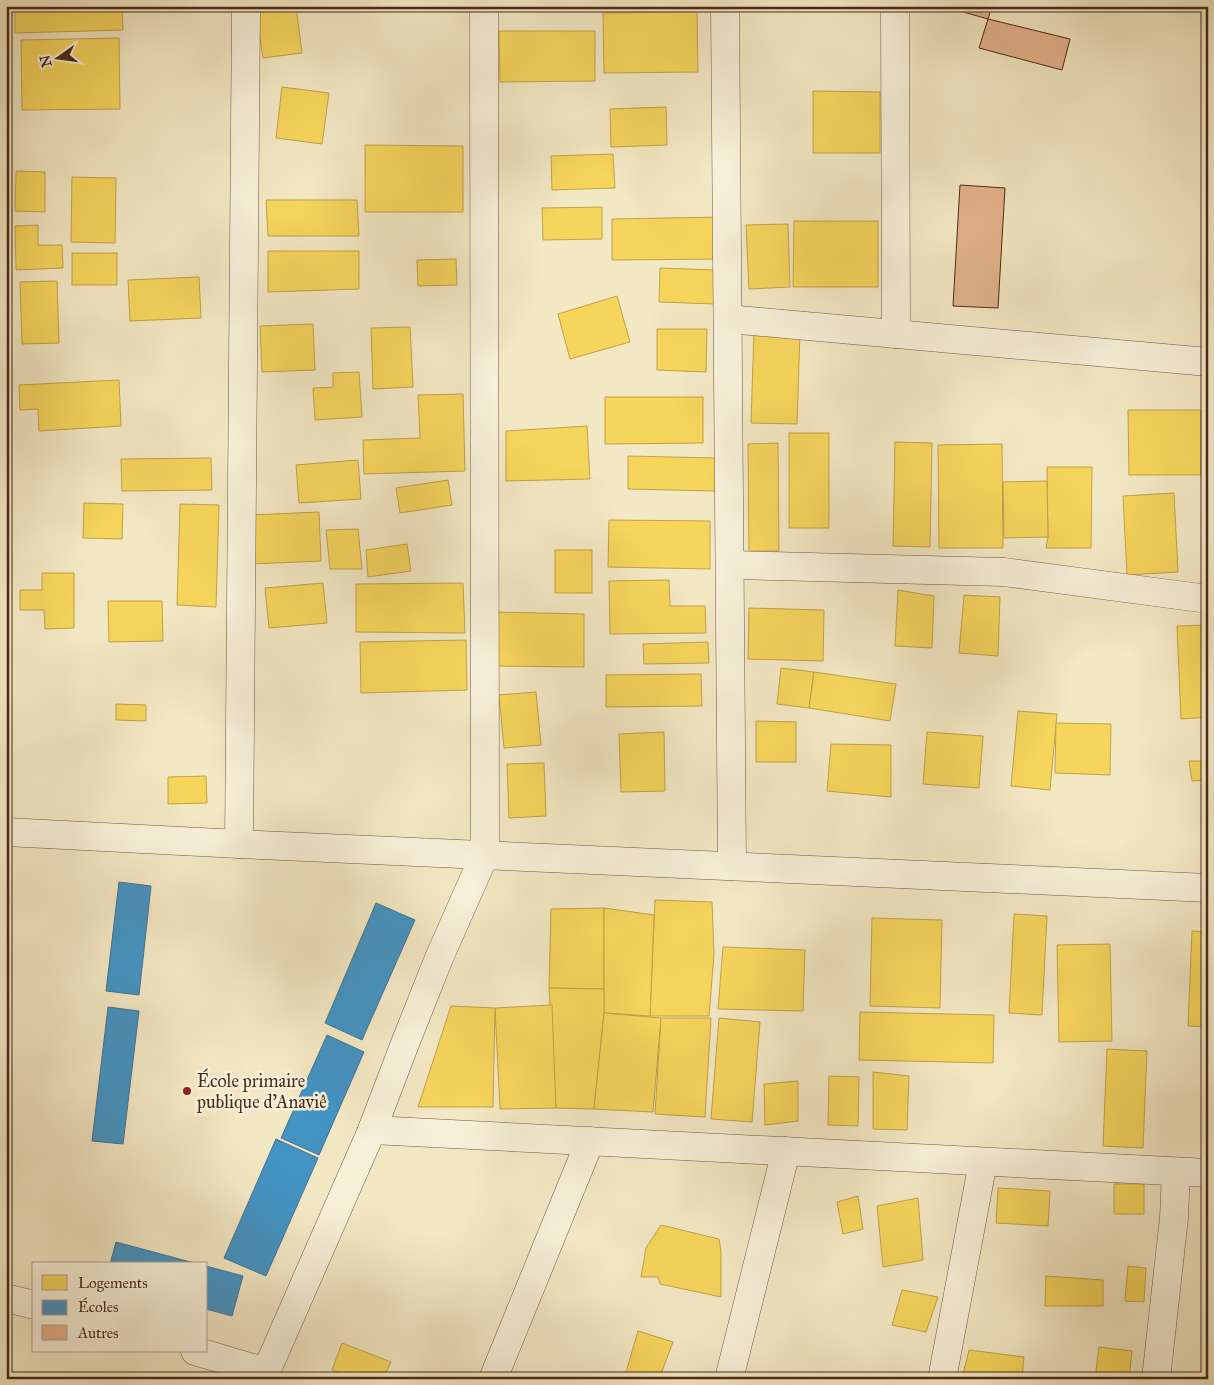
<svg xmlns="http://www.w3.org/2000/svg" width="1214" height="1385" font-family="'IM FELL Great Primer',serif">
<rect width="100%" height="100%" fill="#f3e8c4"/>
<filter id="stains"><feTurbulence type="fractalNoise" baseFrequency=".004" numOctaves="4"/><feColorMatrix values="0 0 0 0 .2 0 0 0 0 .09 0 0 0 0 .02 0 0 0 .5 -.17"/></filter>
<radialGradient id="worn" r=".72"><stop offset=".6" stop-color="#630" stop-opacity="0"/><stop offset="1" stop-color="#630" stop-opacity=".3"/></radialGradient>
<g fill="#f6d55c" stroke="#c2a148">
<polygon points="15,6 122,6 123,30 15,33"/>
<polygon points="296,7 302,53 263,58 256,13"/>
<polygon points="697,12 698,72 604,73 603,13"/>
<polygon points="499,31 595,31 595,81 500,82"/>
<polygon points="119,38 120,109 22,110 21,40"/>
<polygon points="282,87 329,93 322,144 276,138"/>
<polygon points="813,91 880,92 880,153 813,153"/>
<polygon points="666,107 667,145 611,147 610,109"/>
<polygon points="365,145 463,146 463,212 365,212"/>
<polygon points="613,154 615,188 552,190 551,156"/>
<polygon points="16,171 45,172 45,212 15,211"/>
<polygon points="72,177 116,178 115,243 71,242"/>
<polygon points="266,200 357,200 359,236 268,236"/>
<polygon points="602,207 602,239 543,240 542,208"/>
<polygon points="721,217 722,259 612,260 612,219"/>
<polygon points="794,221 878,221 878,287 793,287"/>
<polygon points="788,224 790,287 749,289 746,225"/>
<polygon points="38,225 38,245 62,245 63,268 16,270 15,226"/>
<polygon points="268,251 359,251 359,289 268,292"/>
<rect x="72" y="253" width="45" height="32"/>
<polygon points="456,259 457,285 418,286 417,260"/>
<polygon points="660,268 715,270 714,304 659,302"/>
<polygon points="199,277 201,318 130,321 128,280"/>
<polygon points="57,281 59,343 22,344 20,282"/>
<polygon points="617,296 630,342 570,359 558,314"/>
<polygon points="313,324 315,370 262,372 260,326"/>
<polygon points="410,327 413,387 373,389 371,328"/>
<polygon points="657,329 707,329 706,372 657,370"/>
<polygon points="754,331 800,333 797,424 751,423"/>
<polygon points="359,372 362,417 315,420 313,388 333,387 333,373"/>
<polygon points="119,380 121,426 39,431 38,409 20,410 19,385"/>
<polygon points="463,394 465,471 364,474 363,440 420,438 418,395"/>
<polygon points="605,397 703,397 703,443 605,444"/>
<polygon points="1128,410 1201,410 1201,475 1129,475"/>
<polygon points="587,426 590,479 506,481 506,431"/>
<rect x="789" y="433" width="40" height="95"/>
<polygon points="895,442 932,443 930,547 893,546"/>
<polygon points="778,443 779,551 749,551 748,444"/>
<polygon points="1002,444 1003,548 939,548 938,445"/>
<polygon points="628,456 716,458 715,491 628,489"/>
<polygon points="211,458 212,490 122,491 121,459"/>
<polygon points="358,460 361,499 299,503 296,465"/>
<polygon points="1047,467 1092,467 1091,548 1046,548 1048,537"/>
<polygon points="448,480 452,505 400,513 396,488"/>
<polygon points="1047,481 1048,537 1004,538 1003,482"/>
<polygon points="1174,493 1178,572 1127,575 1123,496"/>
<polygon points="84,503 123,504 122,539 83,538"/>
<polygon points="180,504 219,505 216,607 177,605"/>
<polygon points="319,512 321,561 252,564 250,515"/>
<polygon points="609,520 710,521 710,569 608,567"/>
<polygon points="358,529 362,569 330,569 326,530"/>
<polygon points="407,544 411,571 368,577 366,550"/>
<rect x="555" y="550" width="37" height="43"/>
<polygon points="42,573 74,573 74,628 45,629 44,610 20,610 20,590 42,590"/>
<polygon points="669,580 670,606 705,606 706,633 610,634 609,581"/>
<polygon points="323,583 327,623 269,628 265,588"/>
<polygon points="463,583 465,633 356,632 356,584"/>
<polygon points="898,590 934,596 932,648 895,646"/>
<polygon points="964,595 1000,597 998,656 959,653"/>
<polygon points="108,601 162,601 163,641 109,642"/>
<polygon points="749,608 824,610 823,661 748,659"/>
<polygon points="495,612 584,614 584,667 494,666"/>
<polygon points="1208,625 1208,717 1181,719 1177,626"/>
<polygon points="466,640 467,690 361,693 360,642"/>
<polygon points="708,642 709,663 644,664 643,644"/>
<polygon points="781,668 814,672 809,708 777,704"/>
<polygon points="814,672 896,684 890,721 809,708"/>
<polygon points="701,674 702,706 606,707 606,675"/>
<polygon points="536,692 541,745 504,748 499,695"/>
<polygon points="116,704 146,705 146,721 116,720"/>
<polygon points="1018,711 1057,714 1050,790 1011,786"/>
<polygon points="756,721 796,722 796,762 756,762"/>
<polygon points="1056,723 1111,724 1110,775 1055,773"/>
<polygon points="664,732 665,791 621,792 619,734"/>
<polygon points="927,732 983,736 979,788 923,784"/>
<polygon points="831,744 891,745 891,797 827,791"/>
<polygon points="1189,761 1208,761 1208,780 1192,781"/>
<polygon points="544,763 546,816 509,818 507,764"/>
<polygon points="206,776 207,803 168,804 168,777"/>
<polygon points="655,900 712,902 714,954 709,1016 650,1016"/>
<polygon points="604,908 604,989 549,988 551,909"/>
<polygon points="604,908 654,915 650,1016 604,1013"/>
<polygon points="1014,914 1047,916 1042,1015 1009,1013"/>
<polygon points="872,918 942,920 940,1008 870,1006"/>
<polygon points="1192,931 1208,932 1208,1027 1188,1026"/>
<polygon points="1110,944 1112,1041 1059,1042 1057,945"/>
<polygon points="723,947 805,950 803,1011 718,1009"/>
<polygon points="549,988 604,989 604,1013 594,1109 556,1108"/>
<polygon points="552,1005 556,1108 500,1109 495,1008"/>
<polygon points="451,1006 495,1008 493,1107 418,1107"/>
<polygon points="860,1012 994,1015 993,1063 859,1060"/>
<polygon points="604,1013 661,1018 653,1112 594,1109"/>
<polygon points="661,1018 711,1018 705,1117 655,1114"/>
<polygon points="719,1018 760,1022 752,1122 711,1119"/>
<polygon points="1107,1049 1147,1051 1143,1148 1103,1146"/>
<polygon points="873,1072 909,1076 907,1130 873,1129"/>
<polygon points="829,1076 859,1077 858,1126 828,1125"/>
<polygon points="798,1081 798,1121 765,1125 764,1084"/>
<rect x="1114" y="1184" width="30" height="30"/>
<polygon points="998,1188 1050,1191 1048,1226 996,1223"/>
<polygon points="858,1196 863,1229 843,1234 837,1202"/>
<polygon points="918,1198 923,1260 883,1267 877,1206"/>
<polygon points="661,1225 719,1239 721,1251 721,1297 660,1284 658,1277 641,1277 646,1248"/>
<polygon points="1128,1266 1146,1268 1144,1302 1125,1301"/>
<polygon points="1046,1276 1103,1280 1103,1306 1045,1306"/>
<polygon points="902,1290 938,1297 926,1332 892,1325"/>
<polygon points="638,1331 673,1342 659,1379 624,1379"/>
<polygon points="342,1343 391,1362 383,1379 352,1379 332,1370"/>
<polygon points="1099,1347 1132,1351 1129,1379 1095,1379"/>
<polygon points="969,1350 1024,1357 1022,1379 962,1379"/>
</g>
<g fill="#4393c3" stroke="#457390">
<polygon points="119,882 151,886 139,995 106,991"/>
<polygon points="376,903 415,920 362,1040 325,1023"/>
<polygon points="108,1007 139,1011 123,1144 92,1141"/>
<polygon points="327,1035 364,1052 319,1155 281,1138"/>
<polygon points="276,1139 318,1158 266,1276 224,1258"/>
<polygon points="116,1242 198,1264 110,1264"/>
<polygon points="206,1266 243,1276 232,1316 206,1309"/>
</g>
<g fill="#e3b28c" stroke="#4a281a">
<polygon points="942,6 992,6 988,19"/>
<polygon points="988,19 1070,39 1062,70 979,48"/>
<polygon points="960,185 1005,188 998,308 953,306"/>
</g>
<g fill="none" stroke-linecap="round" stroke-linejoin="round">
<defs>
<g id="minor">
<polyline points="725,6 732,866"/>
<polyline points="895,6 896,334"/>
<polyline points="728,319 1208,362"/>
<polyline points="730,565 1004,572 1208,599"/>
<polyline points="6,832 239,844 1208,888"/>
<polyline points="239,844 246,6"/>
<polyline points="372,1130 1208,1173"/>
<polyline points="6,1298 34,1305"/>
<polyline points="195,1351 266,1372"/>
<polyline points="263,1379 372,1130 404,1046 439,958 485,854 484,6"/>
<polyline points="493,1379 590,1141"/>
<polyline points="729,1379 786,1151"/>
<polyline points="942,1379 983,1162"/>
<polyline points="1156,1379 1174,1218 1176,1172"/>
</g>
</defs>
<use href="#minor" stroke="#745844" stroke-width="29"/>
<use href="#minor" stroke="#f7f0d9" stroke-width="28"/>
</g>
<circle fill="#8f2418" stroke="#f7f0d9" stroke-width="2" cx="187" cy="1091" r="5"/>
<g text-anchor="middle" stroke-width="5" stroke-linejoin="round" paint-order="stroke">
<g font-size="18" fill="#4a281a" stroke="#f7f0d9" text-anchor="start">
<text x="197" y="1087">École primaire<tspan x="197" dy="21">publique d'Anaviê</tspan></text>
</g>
</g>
<rect width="1214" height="1385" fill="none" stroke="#f3e8c4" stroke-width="25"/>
<rect x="8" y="8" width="1199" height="1370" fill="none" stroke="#4a281a" stroke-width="2.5"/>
<rect x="12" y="12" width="1189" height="1360" fill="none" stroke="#4a281a"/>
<rect x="32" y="1262" width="175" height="90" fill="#f7f0d9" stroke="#b2a08d"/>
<rect x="42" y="1275" width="25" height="15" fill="#f6d55c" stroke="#b2a08d"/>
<text x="78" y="1288" font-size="15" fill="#4a281a">Logements</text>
<rect x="42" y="1300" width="25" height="15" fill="#4393c3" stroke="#b2a08d"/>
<text x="78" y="1312" font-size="15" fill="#4a281a">Écoles</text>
<rect x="42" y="1325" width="25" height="15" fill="#e3b28c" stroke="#b2a08d"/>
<text x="78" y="1338" font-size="15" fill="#4a281a">Autres</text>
<g transform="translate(58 58) rotate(256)" stroke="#f7f0d9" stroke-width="4" paint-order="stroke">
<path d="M0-4L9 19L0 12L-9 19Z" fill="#4a281a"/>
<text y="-8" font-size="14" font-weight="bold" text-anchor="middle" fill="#4a281a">N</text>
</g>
<rect width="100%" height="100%" filter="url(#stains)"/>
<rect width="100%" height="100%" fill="url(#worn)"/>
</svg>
